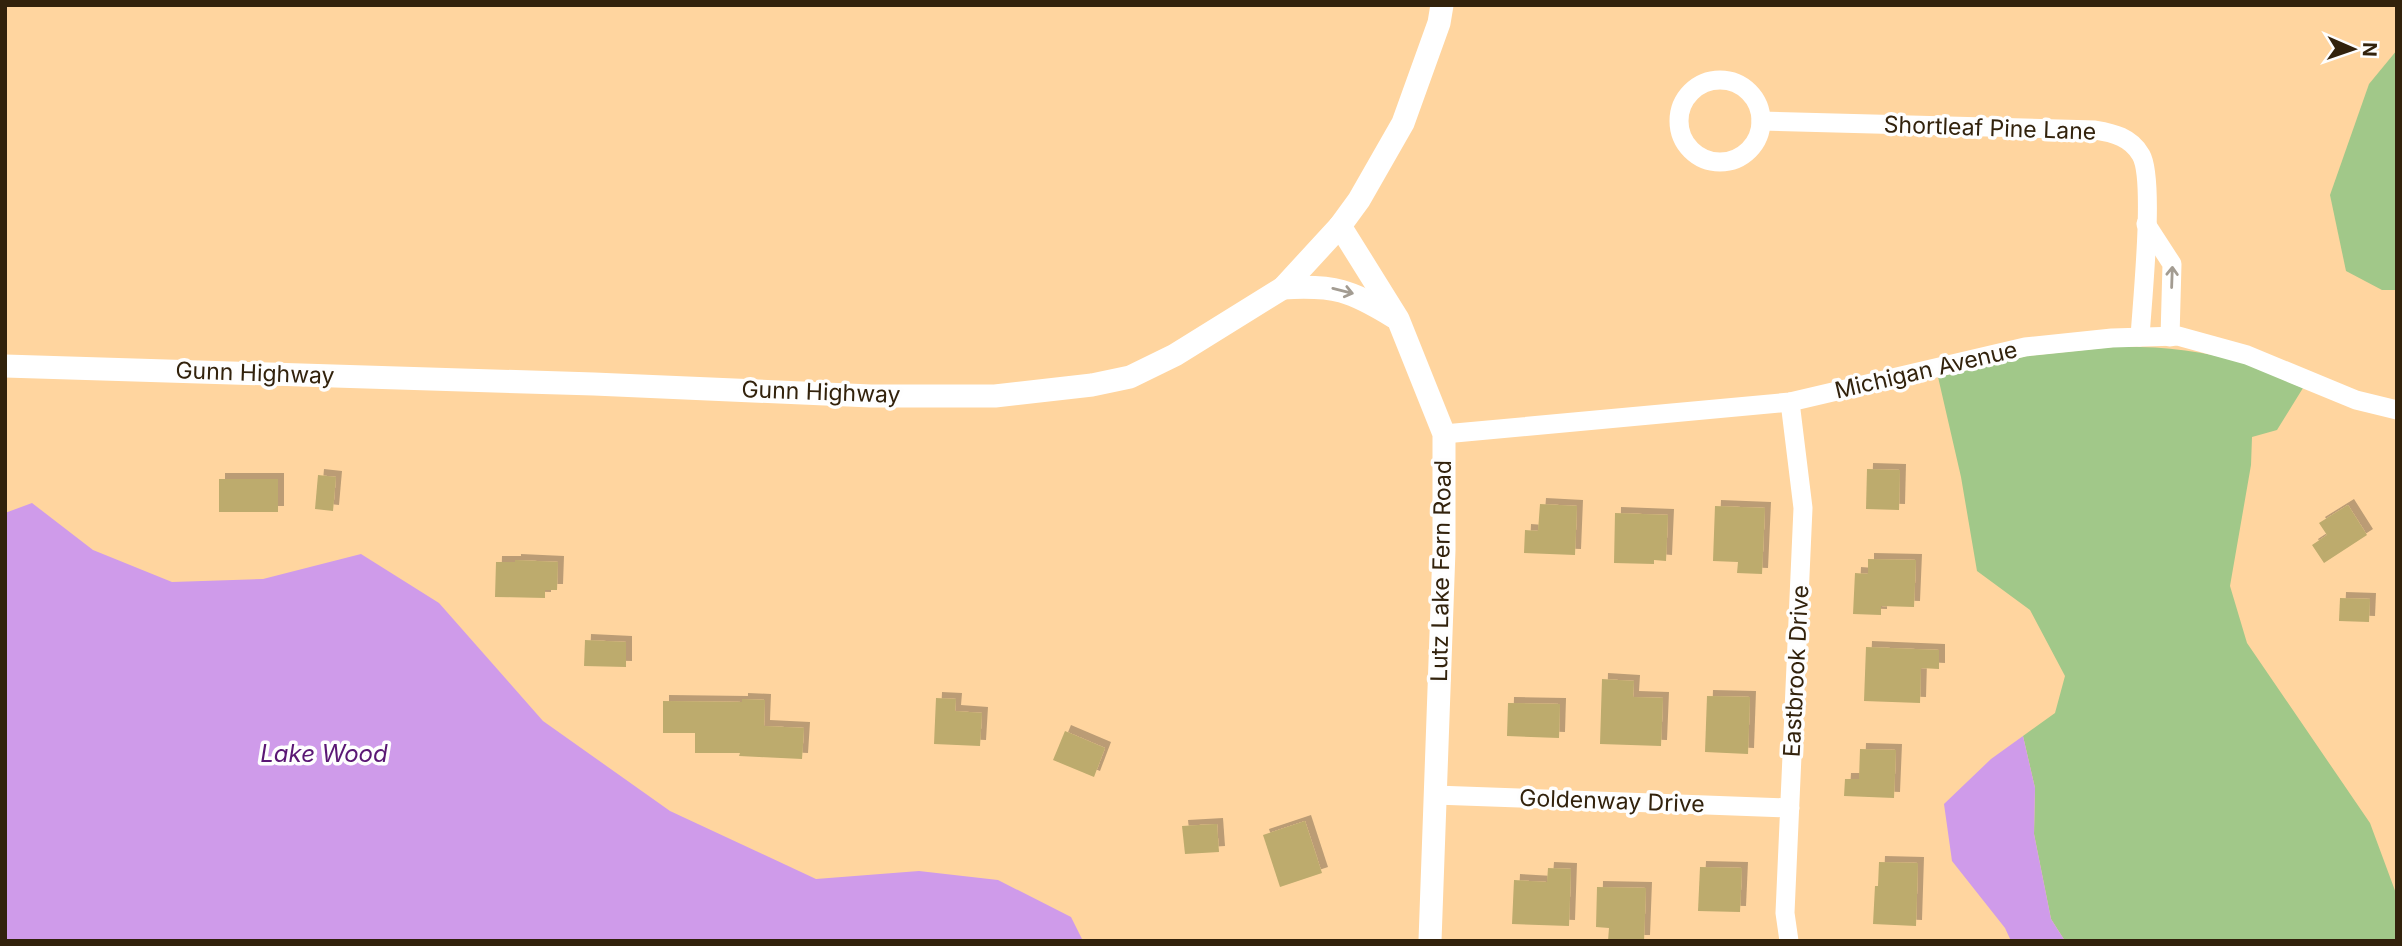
<svg xmlns="http://www.w3.org/2000/svg" width="2402" height="946" font-family="Inter,sans-serif">
<defs>
<filter id="shadow"><feDropShadow dx="6" dy="-6" stdDeviation="0" flood-color="#0004"/></filter>
</defs>
<rect width="100%" height="100%" fill="#ffd59f"/>
<g fill="#a1c889">
<polygon points="2397,50 2397,290 2382,290 2346,271 2330,195 2369,84"/>
<path d="M2113,347C2155,346 2203,350 2243,363C2263,370 2283,380 2303,388L2277,430L2252,437L2251,465L2230,586L2247,643L2370,823L2397,896V941H2065L2051,919L2034,834L2035,788L2023,736L2055,713L2065,676L2030,610L1977,571L1961,477L1938,377L2027,356Z"/>
</g>
<g fill="#cf9bea">
<polygon points="32,503 93,550 172,582 263,579 361,554 439,603 543,721 670,811 816,879 919,871 998,880 1071,917 1083,941 5,941 5,513"/>
<polygon points="2023,736 2035,788 2034,834 2051,919 2065,941 2011,941 2005,928 1952,861 1944,804 1991,759"/>
</g>
<g fill="#bdab6d" filter="url(#shadow)">
<polygon points="1867,469 1900,470 1899,510 1866,509"/>
<polygon points="318,475 336,477 333,511 315,509"/>
<rect x="219" y="479" width="59" height="33"/>
<polygon points="1540,504 1577,506 1575,555 1524,553 1525,530 1538,531"/>
<polygon points="2348,505 2367,535 2324,563 2312,545 2327,535 2319,523"/>
<polygon points="1715,506 1765,508 1762,574 1737,573 1738,562 1713,561"/>
<polygon points="1615,513 1668,515 1666,561 1654,560 1654,564 1614,563"/>
<polygon points="1868,559 1916,560 1914,607 1881,606 1881,615 1853,614 1855,573 1868,574"/>
<polygon points="515,560 558,562 557,590 545,590 545,598 495,597 496,562 515,562"/>
<polygon points="2340,598 2370,599 2369,622 2339,621"/>
<polygon points="585,640 626,642 626,667 584,666"/>
<polygon points="1866,647 1939,650 1939,669 1921,668 1920,703 1864,701"/>
<polygon points="1602,679 1634,681 1633,697 1663,698 1661,746 1600,744"/>
<polygon points="1707,696 1750,697 1748,754 1705,752"/>
<polygon points="936,698 956,699 955,711 982,713 980,746 934,744"/>
<polygon points="742,699 765,700 764,726 804,728 802,759 739,756 740,753 695,753 695,733 663,733 663,701 742,702"/>
<polygon points="1508,703 1560,704 1559,738 1507,736"/>
<polygon points="1065,731 1105,748 1094,777 1053,760"/>
<polygon points="1860,749 1896,750 1894,798 1844,796 1845,779 1859,779"/>
<polygon points="1305,821 1322,873 1280,887 1263,835"/>
<polygon points="1217,824 1219,852 1185,854 1182,826"/>
<polygon points="1879,862 1918,863 1916,926 1873,924 1875,886 1878,886"/>
<polygon points="1700,867 1742,868 1740,912 1698,911"/>
<polygon points="1548,868 1571,869 1569,926 1512,924 1514,880 1547,882"/>
<polygon points="1597,887 1646,888 1644,941 1608,941 1609,928 1596,927"/>
</g>
<g fill="none" stroke-linecap="round" stroke-linejoin="round">
<g stroke="#fff" stroke-width="19">
<circle cx="1720" cy="121" r="41"/>
<path d="M1761,121L2095,130C2113,133 2131,137 2141,155C2155,179 2142,303 2140,337"/>
<polyline points="2146,224 2172,264 2170,337"/>
<polyline points="1444,434 1790,402 2025,347 2112,338 2178,336 2247,355 2356,400 2397,410"/>
<polyline points="1435,795 1790,808"/>
<polyline points="1789,941 1785,913 1803,508 1790,402"/>
</g>
<g stroke="#fff" stroke-width="23">
<polyline points="1340,226 1398,319 1444,434 1444,550 1430,941"/>
<path d="M1283,288C1335,285 1350,290 1394,317"/>
<polyline points="5,366 594,384 871,396 995,396 1092,385 1130,377 1175,355 1283,288 1340,226 1359,200 1403,123 1439,23 1442,5"/>
</g>
</g>
<defs><path id="oneway-shaft" d="M-6 0H5M1.5-3L5.5 0L1.5 3" fill="none" stroke-width="1.6" stroke-linecap="round" stroke-linejoin="round" transform="scale(1.75)"/></defs>
<g stroke="#a39c92">
<use href="#oneway-shaft" transform="translate(2172 277) rotate(-88)"/>
<use href="#oneway-shaft" transform="translate(1343 291) rotate(14)"/>
</g>
<g text-anchor="middle" stroke-width="7" stroke-linejoin="round" paint-order="stroke">
<g font-size="23" fill="#32220c" stroke="#fefefe">
<text transform="translate(1990 128) rotate(2)" y="8">Shortleaf Pine Lane</text>
<text transform="translate(1926 370) rotate(-13)" y="8">Michigan Avenue</text>
<text transform="translate(255 373) rotate(2)" y="8">Gunn Highway</text>
<text transform="translate(821 392) rotate(2)" y="8">Gunn Highway</text>
<text transform="translate(1441 571) rotate(-89)" y="8">Lutz Lake Fern Road</text>
<text transform="translate(1796 671) rotate(-87)" y="8">Eastbrook Drive</text>
<text transform="translate(1612 801) rotate(2)" y="8">Goldenway Drive</text>
</g>
<g font-size="24" font-style="italic" fill="#5a1774" stroke="#fefefe">
<text x="324" y="762">Lake Wood</text>
</g>
</g>
<rect width="2402" height="946" fill="none" stroke="#32220c" stroke-width="14"/>
<g transform="translate(2353 49) rotate(92)" stroke="#fefefe" stroke-width="5" paint-order="stroke">
<path d="M0-5L12 26L0 18L-12 26Z" fill="#32220c"/>
<text y="-10" font-size="19" font-weight="bold" text-anchor="middle" fill="#32220c">N</text>
</g>
</svg>
